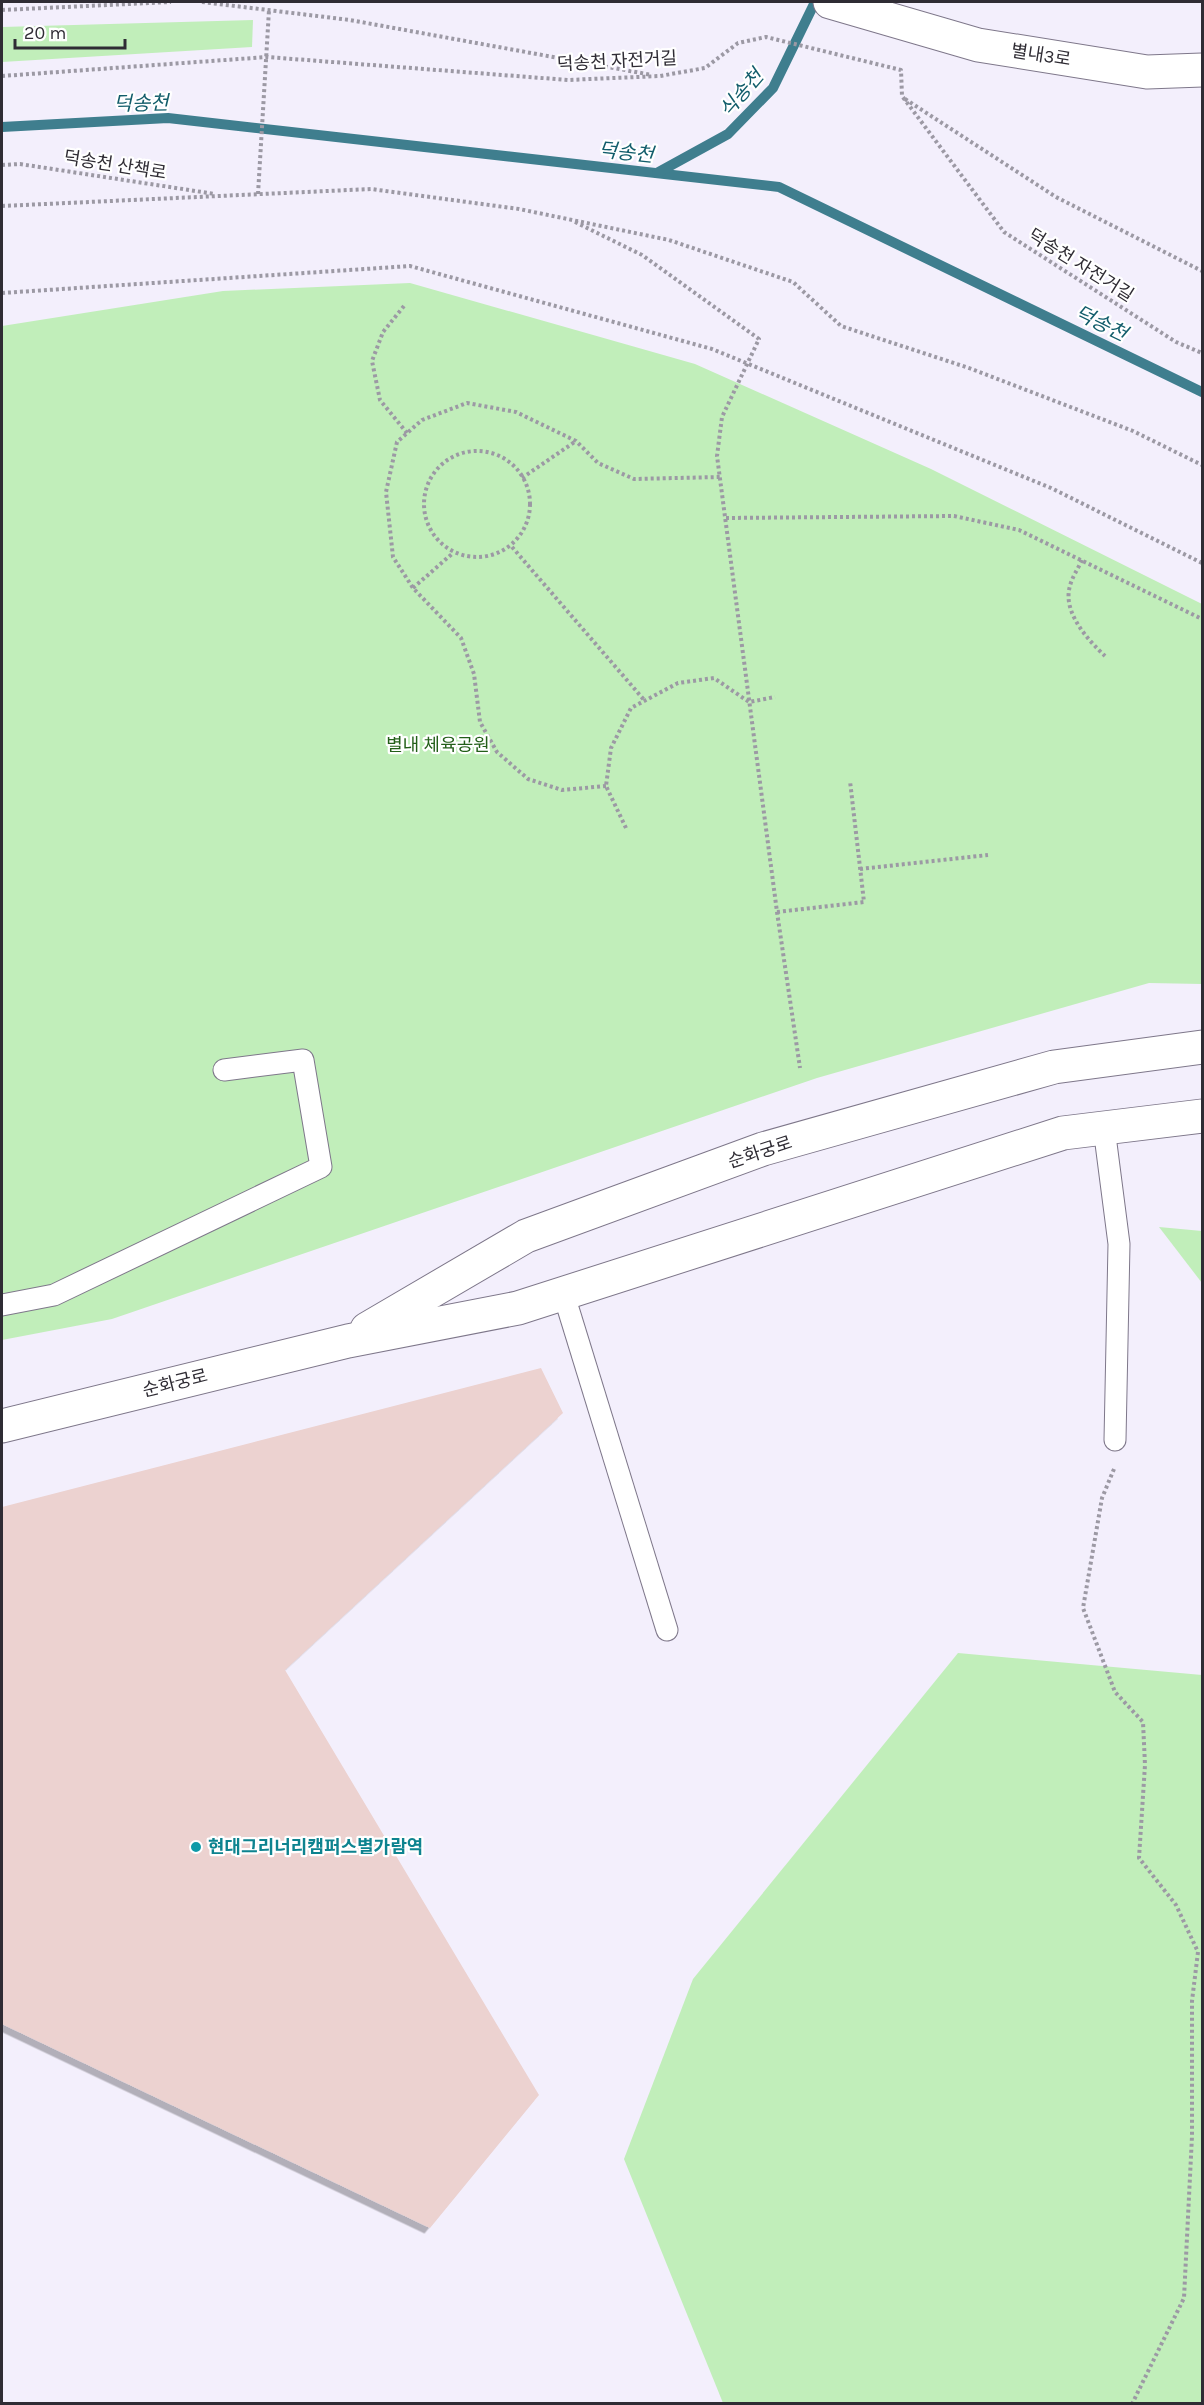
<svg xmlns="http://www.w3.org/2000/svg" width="1204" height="2405" font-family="Karla,'Noto Sans KR',sans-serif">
<defs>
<filter id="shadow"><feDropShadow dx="-5.5" dy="5.5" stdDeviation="0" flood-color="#0004"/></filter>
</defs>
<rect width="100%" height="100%" fill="#f3effc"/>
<g fill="#c1eeba">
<polygon points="253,20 252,47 2,62 2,27"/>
<polygon points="410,283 695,364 931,469 1202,604 1202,984 1149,983 817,1078 112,1319 2,1340 2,326 223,291"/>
<polygon points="1159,1227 1202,1231 1202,1283"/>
<polygon points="958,1653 1202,1675 1202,2403 723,2403 624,2159 693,1979"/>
</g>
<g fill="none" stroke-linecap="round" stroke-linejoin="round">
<g stroke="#3f7e8e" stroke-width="10">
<polyline points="2,127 168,118 779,187 1202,392"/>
<polyline points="657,173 728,134 773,88 815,2"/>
</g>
</g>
<polygon fill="#ecd2d0" filter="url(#shadow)" points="541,1368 563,1413 285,1670 539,2095 430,2228 2,2024 2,1507"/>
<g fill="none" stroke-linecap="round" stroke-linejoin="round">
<defs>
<g id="lane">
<polyline points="1104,1128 1119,1244 1115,1440"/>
<polyline points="563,1292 667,1630"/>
<polyline points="2,1305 54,1295 321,1167 303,1060 224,1070"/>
</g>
<polyline id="street" points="830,2 978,45 1147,72 1202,70"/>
<g id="secondary">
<polyline points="367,1329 526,1236 763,1149 1054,1067 1202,1047"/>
<polyline points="2,1426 348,1341 518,1308 1063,1133 1202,1116"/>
</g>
</defs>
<use href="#lane" stroke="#7e778a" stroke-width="23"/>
<use href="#street" stroke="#7e778a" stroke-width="35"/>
<use href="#secondary" stroke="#7e778a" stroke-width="35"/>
<g stroke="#9c99a4" stroke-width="4" stroke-dasharray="3 3" stroke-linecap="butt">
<polyline points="202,2 350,20 652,75"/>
<polyline points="2,10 171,2"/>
<polyline points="2,76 267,57 568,80 660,76 705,68 738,43 766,37 901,70 902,96 1004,232 1176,342 1202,353"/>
<polyline points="905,99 1056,197 1202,271"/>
<polyline points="2,165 20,164 215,194"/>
<polyline points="258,194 269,10"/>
<polyline points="2,206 371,189 519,209 669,240 793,282 841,326 969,368 1133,431 1202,465"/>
<polyline points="575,222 642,255 759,339 722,417 717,456 777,912 800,1068"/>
<polyline points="2,293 410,266 712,349 1051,488 1202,563"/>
<polyline points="404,306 383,332 372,361 380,400 407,433"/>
<circle cx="477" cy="504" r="53"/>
<polyline points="522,478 576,441"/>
<polyline points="726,518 954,516 1019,530 1202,619"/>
<polyline points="512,547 645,701"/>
<path d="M1082,560C1078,569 1072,577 1070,586C1062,612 1088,640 1105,656"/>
<polyline points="413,588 453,553"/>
<polyline points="606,786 562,790 528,779 497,752 480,722 474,674 461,638 413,588 393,557 386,492 397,442 422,420 467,403 516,412 576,441 598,463 634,479 720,477"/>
<polyline points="626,828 606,786 611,748 631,708 678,683 714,678 749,702 775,697"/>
<polyline points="860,869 988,855"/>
<polyline points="777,912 864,902 850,781"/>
<polyline points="1114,1469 1102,1498 1083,1608 1115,1692 1143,1722 1145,1765 1139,1858 1176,1905 1198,1952 1192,2001 1192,2136 1184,2298 1132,2404"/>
</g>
<use href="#lane" stroke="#fff" stroke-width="21"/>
<use href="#street" stroke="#fff" stroke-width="33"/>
<use href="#secondary" stroke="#fff" stroke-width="33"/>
</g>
<circle fill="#0f9aa8" stroke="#fff" stroke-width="2" cx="196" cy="1847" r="6"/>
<g text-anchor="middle" stroke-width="4.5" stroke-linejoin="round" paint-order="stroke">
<g font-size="18" fill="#2f2c34" stroke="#fff">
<text transform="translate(1041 55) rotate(9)" y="6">별내3로</text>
<text transform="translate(617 61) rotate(-3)" y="6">덕송천 자전거길</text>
<text transform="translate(115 165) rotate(9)" y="6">덕송천 산책로</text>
<text transform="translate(1081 265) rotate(32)" y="6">덕송천 자전거길</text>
<text transform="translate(760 1152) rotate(-18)" y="6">순화궁로</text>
<text transform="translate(175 1383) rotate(-14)" y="6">순화궁로</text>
</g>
<g font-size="18" fill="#235f19" stroke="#fff">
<text x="438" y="751">별내 체육공원</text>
</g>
<g font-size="18" font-weight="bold" fill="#0d838f" stroke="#fff" text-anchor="start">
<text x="208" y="1853">현대그리너리캠퍼스별가람역</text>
</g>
<g font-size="20" font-style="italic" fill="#125d6b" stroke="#fff">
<text transform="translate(741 93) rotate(-49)" y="7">식송천</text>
<text transform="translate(141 103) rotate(-1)" y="7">덕송천</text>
<text transform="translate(626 152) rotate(6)" y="7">덕송천</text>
<text transform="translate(1101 323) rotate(26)" y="7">덕송천</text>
</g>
</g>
<rect width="1204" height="2405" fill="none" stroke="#2f2c34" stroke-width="6"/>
<path d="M15 39v9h110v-9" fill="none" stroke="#2f2c34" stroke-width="3"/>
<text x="24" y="39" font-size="18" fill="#2f2c34" stroke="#ffffff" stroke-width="4.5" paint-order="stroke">20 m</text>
</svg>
